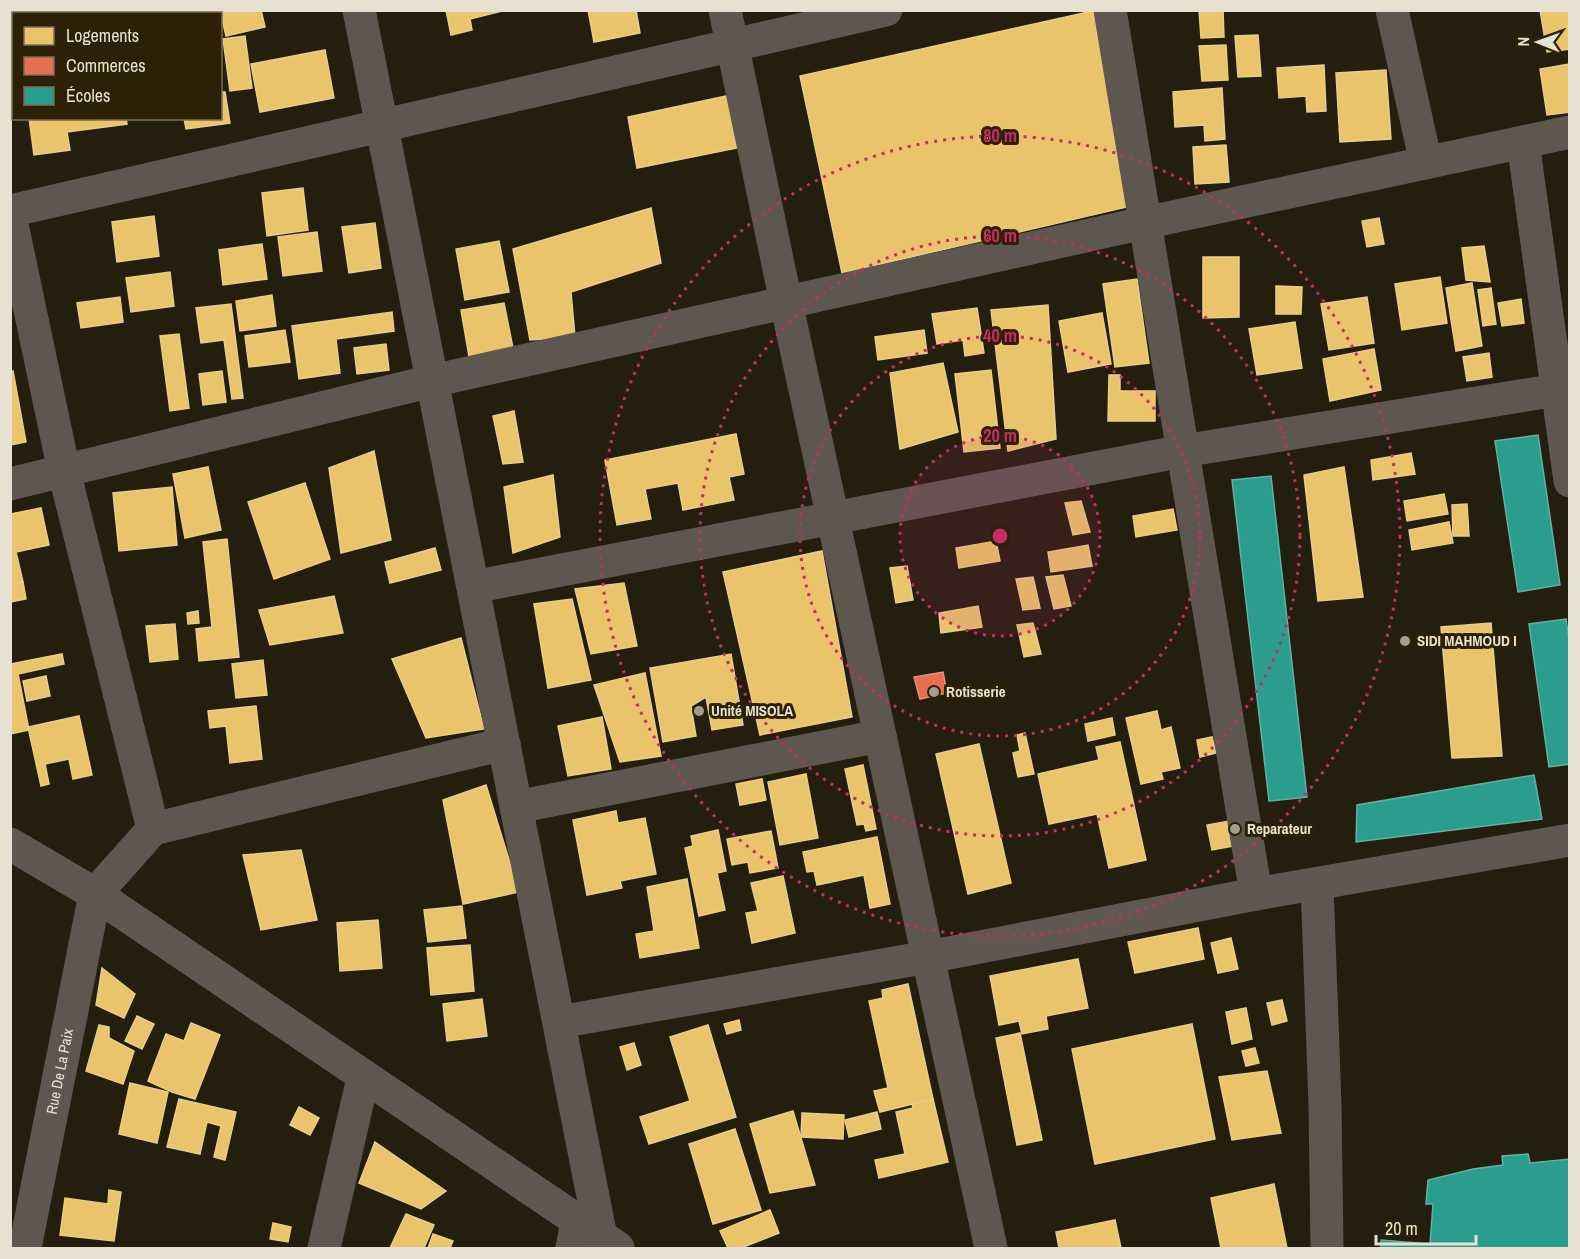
<svg xmlns="http://www.w3.org/2000/svg" width="1580" height="1259" font-family="'Archivo Narrow',sans-serif">
<rect width="100%" height="100%" fill="#241e0f"/>
<g fill="#e9c46a" stroke="#e9cd89" stroke-width="1.5">
<polygon points="142,10 211,10 211,14 143,14"/>
<polygon points="220,10 261,10 265,27 226,36"/>
<polygon points="446,10 506,10 470,19 472,30 451,35"/>
<polygon points="588,10 636,10 640,33 594,42"/>
<polygon points="1199,10 1223,10 1224,37 1201,38"/>
<polygon points="1540,10 1570,10 1570,49 1547,52"/>
<polygon points="1093,11 1131,206 842,273 800,76"/>
<polygon points="1258,35 1261,76 1238,77 1235,36"/>
<polygon points="245,36 252,88 230,91 223,39"/>
<polygon points="1226,45 1228,80 1202,81 1199,46"/>
<polygon points="325,50 334,98 260,112 251,64"/>
<polygon points="1570,64 1570,112 1547,115 1540,69"/>
<polygon points="1324,65 1326,111 1307,112 1306,96 1279,98 1277,68"/>
<polygon points="1386,70 1391,139 1340,142 1336,73"/>
<polygon points="1222,88 1225,139 1205,141 1204,125 1175,127 1173,92"/>
<polygon points="220,92 225,92 230,123 186,129 184,118 220,118"/>
<polygon points="731,95 742,147 637,168 628,117"/>
<polygon points="29,118 126,118 127,124 67,132 70,150 34,155"/>
<polygon points="1226,145 1229,182 1195,184 1193,147"/>
<polygon points="303,188 308,230 267,236 262,193"/>
<polygon points="651,208 661,263 571,292 575,337 530,340 513,249"/>
<polygon points="154,216 159,256 117,262 112,222"/>
<polygon points="1379,218 1384,244 1367,247 1362,221"/>
<polygon points="375,223 381,268 349,273 342,227"/>
<polygon points="317,232 322,271 283,276 278,237"/>
<polygon points="499,241 509,292 465,300 456,249"/>
<polygon points="262,244 267,279 223,285 219,250"/>
<polygon points="1484,246 1490,282 1466,280 1462,248"/>
<polygon points="1203,257 1239,257 1239,317 1203,318"/>
<polygon points="170,272 174,306 131,312 126,278"/>
<polygon points="1440,277 1447,323 1402,330 1395,284"/>
<polygon points="1137,279 1149,363 1115,367 1103,284"/>
<polygon points="1472,283 1482,346 1456,351 1446,288"/>
<polygon points="1276,286 1302,287 1301,314 1276,314"/>
<polygon points="1491,288 1496,324 1483,326 1478,290"/>
<polygon points="272,295 276,326 240,331 236,301"/>
<polygon points="120,297 123,322 81,328 77,303"/>
<polygon points="1367,297 1374,343 1329,350 1321,304"/>
<polygon points="1521,299 1524,323 1502,326 1498,303"/>
<polygon points="504,303 514,353 470,362 461,310"/>
<polygon points="231,304 243,398 232,399 224,340 201,343 196,308"/>
<polygon points="1048,305 1056,439 1008,451 991,310"/>
<polygon points="977,308 984,353 965,356 963,340 937,344 932,314"/>
<polygon points="392,312 394,331 336,339 340,373 299,379 292,326"/>
<polygon points="1102,313 1111,364 1068,372 1059,321"/>
<polygon points="1295,322 1302,368 1257,375 1249,329"/>
<polygon points="285,330 290,362 249,367 245,336"/>
<polygon points="924,330 927,353 878,360 875,337"/>
<polygon points="179,334 189,408 170,411 160,336"/>
<polygon points="386,344 389,370 357,374 354,348"/>
<polygon points="1374,349 1381,390 1330,401 1323,359"/>
<polygon points="1489,353 1492,377 1467,381 1463,357"/>
<polygon points="943,363 958,432 900,449 890,373"/>
<polygon points="991,370 1000,448 964,452 955,374"/>
<polygon points="13,371 26,442 10,445 10,372"/>
<polygon points="222,371 226,402 203,405 199,374"/>
<polygon points="1109,375 1120,375 1120,391 1155,391 1155,421 1108,421"/>
<polygon points="514,411 523,462 503,464 493,416"/>
<polygon points="736,434 744,474 729,477 734,500 683,510 678,483 645,489 651,519 617,525 605,460"/>
<polygon points="374,451 391,540 341,553 329,468"/>
<polygon points="1411,453 1415,474 1373,480 1371,460"/>
<polygon points="208,467 221,530 185,538 173,474"/>
<polygon points="1344,467 1363,597 1318,601 1304,475"/>
<polygon points="553,475 560,537 513,553 504,487"/>
<polygon points="305,483 330,559 274,579 248,502"/>
<polygon points="172,487 177,545 119,551 113,493"/>
<polygon points="1444,494 1448,514 1407,521 1404,501"/>
<polygon points="1081,501 1090,532 1073,535 1065,503"/>
<polygon points="1467,504 1469,536 1453,536 1452,505"/>
<polygon points="41,508 49,545 16,552 23,582 10,585 10,514"/>
<polygon points="1173,509 1177,530 1136,537 1133,516"/>
<polygon points="1449,522 1453,543 1412,550 1409,530"/>
<polygon points="227,539 239,657 199,661 196,629 212,627 203,542"/>
<polygon points="996,541 1000,561 959,568 956,548"/>
<polygon points="1088,545 1092,566 1051,572 1048,552"/>
<polygon points="435,548 441,570 390,583 385,562"/>
<polygon points="822,551 852,717 760,735 723,572"/>
<polygon points="907,566 913,600 896,603 890,568"/>
<polygon points="1063,575 1071,606 1054,609 1046,577"/>
<polygon points="1033,577 1040,608 1023,610 1016,579"/>
<polygon points="23,582 26,599 10,602 10,585"/>
<polygon points="624,583 637,646 591,654 575,589"/>
<polygon points="334,596 343,633 270,645 259,610"/>
<polygon points="572,599 591,680 548,688 534,604"/>
<polygon points="978,606 982,627 941,633 939,613"/>
<polygon points="198,611 199,623 188,624 187,613"/>
<polygon points="1033,623 1041,654 1024,657 1017,625"/>
<polygon points="1491,623 1502,756 1452,758 1441,627"/>
<polygon points="175,624 178,659 150,662 146,626"/>
<polygon points="461,638 484,729 426,738 392,659"/>
<polygon points="62,654 64,664 18,674 29,730 10,734 10,664"/>
<polygon points="731,654 743,725 712,730 706,697 691,706 696,736 663,742 650,668"/>
<polygon points="263,660 267,695 236,698 232,664"/>
<polygon points="645,673 661,756 620,762 594,685"/>
<polygon points="46,676 50,696 27,701 23,681"/>
<polygon points="256,706 262,759 230,763 226,726 210,728 208,711"/>
<polygon points="1157,711 1161,730 1171,727 1180,768 1161,772 1163,779 1141,784 1126,718"/>
<polygon points="79,716 92,775 73,779 69,759 45,764 49,784 41,786 28,727"/>
<polygon points="602,717 611,769 568,776 558,726"/>
<polygon points="1112,718 1115,735 1088,741 1085,724"/>
<polygon points="1025,733 1034,774 1018,777 1013,753 1020,751 1017,735"/>
<polygon points="1212,737 1216,753 1200,757 1197,740"/>
<polygon points="1120,742 1146,860 1109,868 1097,814 1049,824 1038,774 1099,760 1096,747"/>
<polygon points="979,744 1011,883 968,894 936,754"/>
<polygon points="863,765 876,829 866,831 864,824 857,825 845,769"/>
<polygon points="806,774 818,838 780,845 768,782"/>
<polygon points="762,779 766,800 740,805 736,784"/>
<polygon points="486,785 519,892 463,904 443,800"/>
<polygon points="616,811 618,823 645,818 656,874 620,881 622,888 587,895 573,820"/>
<polygon points="1229,821 1234,846 1212,850 1207,825"/>
<polygon points="718,830 726,871 717,873 725,910 699,916 685,848 693,846 691,836"/>
<polygon points="771,831 778,868 750,873 748,862 732,865 727,839"/>
<polygon points="877,837 890,904 870,908 864,875 817,885 814,871 807,872 803,852"/>
<polygon points="301,850 317,920 261,930 243,855"/>
<polygon points="783,876 795,933 752,943 746,913 758,911 751,883"/>
<polygon points="687,879 699,948 640,958 636,934 654,931 647,887"/>
<polygon points="462,906 466,938 428,942 424,910"/>
<polygon points="378,920 382,968 340,971 337,923"/>
<polygon points="1198,928 1204,959 1135,973 1128,942"/>
<polygon points="1231,938 1238,969 1218,973 1211,943"/>
<polygon points="470,945 474,991 431,995 427,948"/>
<polygon points="1078,959 1088,1008 1046,1016 1048,1029 1022,1034 1019,1021 999,1025 990,976"/>
<polygon points="102,968 135,994 124,1018 96,1005"/>
<polygon points="908,984 933,1099 880,1112 874,1091 888,1088 869,1001 883,998 882,990"/>
<polygon points="482,999 487,1036 447,1041 443,1004"/>
<polygon points="1282,1000 1287,1021 1272,1025 1267,1003"/>
<polygon points="1246,1008 1252,1039 1232,1044 1226,1012"/>
<polygon points="137,1016 154,1024 142,1049 125,1041"/>
<polygon points="739,1020 741,1030 727,1034 724,1024"/>
<polygon points="191,1023 220,1035 195,1099 172,1092 148,1081 166,1034 184,1041"/>
<polygon points="1192,1024 1215,1139 1095,1164 1072,1049"/>
<polygon points="99,1025 109,1027 109,1038 134,1051 123,1084 86,1071"/>
<polygon points="708,1025 736,1117 649,1144 640,1117 690,1101 670,1037"/>
<polygon points="1020,1033 1042,1140 1017,1145 996,1038"/>
<polygon points="634,1043 641,1065 627,1070 620,1047"/>
<polygon points="1255,1048 1259,1063 1246,1066 1242,1051"/>
<polygon points="1267,1071 1281,1133 1232,1140 1219,1077"/>
<polygon points="130,1083 168,1092 157,1143 119,1134"/>
<polygon points="179,1099 236,1112 225,1160 214,1157 221,1126 207,1122 200,1154 167,1147"/>
<polygon points="933,1099 948,1162 879,1178 875,1160 905,1154 896,1112 913,1108 912,1104"/>
<polygon points="299,1107 319,1118 310,1135 290,1125"/>
<polygon points="793,1111 815,1185 770,1193 750,1124"/>
<polygon points="877,1112 881,1129 849,1137 845,1120"/>
<polygon points="802,1113 844,1115 843,1139 801,1137"/>
<polygon points="735,1129 761,1210 713,1224 689,1144"/>
<polygon points="375,1142 446,1191 421,1209 359,1183"/>
<polygon points="1274,1184 1287,1248 1221,1248 1211,1198"/>
<polygon points="109,1190 121,1192 114,1241 60,1235 65,1198 108,1204"/>
<polygon points="770,1210 779,1233 741,1248 728,1248 720,1231"/>
<polygon points="406,1214 434,1225 424,1248 390,1248"/>
<polygon points="1115,1220 1121,1248 1059,1248 1056,1232"/>
<polygon points="273,1223 291,1227 288,1242 270,1239"/>
<polygon points="433,1234 453,1241 450,1248 428,1248"/>
</g>
<polygon fill="#e76f51" stroke="#e79178" stroke-width="1.5" points="943,672 947,693 920,699 914,677"/>
<g fill="#2a9d8f" stroke="#63b1a3" stroke-width="1.5">
<polygon points="1538,435 1560,585 1518,592 1495,441"/>
<polygon points="1271,476 1307,797 1269,801 1232,480"/>
<polygon points="1566,619 1570,646 1570,764 1549,767 1529,624"/>
<polygon points="1534,775 1542,819 1356,842 1357,805"/>
<polygon points="1528,1154 1530,1163 1570,1159 1570,1248 1381,1248 1381,1240 1430,1244 1433,1204 1426,1204 1428,1180 1473,1169 1503,1165 1502,1156"/>
</g>
<g fill="none" stroke-linecap="round" stroke-linejoin="round">
<g stroke="#5e5750" stroke-width="33">
<polyline points="359,10 601,1237"/>
<polyline points="1110,10 1256,894"/>
<polyline points="1392,10 1426,163"/>
<polyline points="1523,142 1570,481"/>
<polyline points="10,211 886,10"/>
<polyline points="10,215 64,471 153,829"/>
<polyline points="10,484 432,381 1144,223 1570,132"/>
<polyline points="473,587 1183,451 1557,390"/>
<polyline points="516,807 880,736"/>
<polyline points="1317,884 1325,1105 1327,1248"/>
<polyline points="559,1022 928,957 786,302 725,10"/>
<path id="s1" d="M25,1248L95,894L153,829L504,744"/>
<polyline points="324,1248 363,1078"/>
<polyline points="572,1248 577,1221"/>
</g>
<g stroke="#605850" stroke-width="33">
<polyline points="10,844 95,894 618,1248"/>
<polyline points="991,1248 928,957 1256,894 1570,840"/>
</g>
</g>
<circle cx="1000" cy="536" r="100" fill="#c62c67" fill-opacity=".12"/>
<g fill="none" stroke="#c62c67" stroke-width="3" stroke-dasharray="3 6">
<circle cx="1000" cy="536" r="100"/>
<circle cx="1000" cy="536" r="200"/>
<circle cx="1000" cy="536" r="300"/>
<circle cx="1000" cy="536" r="400"/>
</g>
<g fill="#a39d8e" stroke="#2c2107" stroke-width="2">
<circle cx="1405" cy="641" r="6"/>
<circle cx="934" cy="692" r="6"/>
<circle cx="699" cy="711" r="6"/>
<circle cx="1235" cy="829" r="6"/>
</g>
<g text-anchor="middle" stroke-width="6" stroke-linejoin="round" paint-order="stroke">
<g font-size="15" font-weight="bold" fill="#e8e1d2" stroke="#2c2107" text-anchor="start">
<text x="1417" y="646">SIDI MAHMOUD I</text>
<text x="946" y="697">Rotisserie</text>
<text x="711" y="716">Unité MISOLA</text>
<text x="1247" y="834">Reparateur</text>
</g>
<g font-size="15" fill="#e8e1d2" stroke="#2c2107">
<text dy="5" stroke="none"><textPath href="#s1" startOffset="180">Rue De La Paix</textPath></text>
</g>
</g>
<circle cx="1000" cy="536" r="9" fill="#c62c67" stroke="#2c2107" stroke-width="3"/>
<g font-size="18" text-anchor="middle" font-weight="bold" fill="#c62c67" stroke="#2c2107" stroke-width="6" stroke-linejoin="round" paint-order="stroke">
<text x="1000" y="142">80 m</text>
<text x="1000" y="242">60 m</text>
<text x="1000" y="342">40 m</text>
<text x="1000" y="442">20 m</text>
</g>
<rect width="1580" height="1259" fill="none" stroke="#e8e1d2" stroke-width="24"/>
<rect x="12" y="12" width="210" height="108" fill="#2c2107" stroke="#776e58" stroke-width="1.5"/>
<rect x="24" y="27" width="30" height="18" fill="#e9c46a" stroke="#776e58" stroke-width="1.5"/>
<text x="66" y="42" font-size="18" fill="#e8e1d2">Logements</text>
<rect x="24" y="57" width="30" height="18" fill="#e76f51" stroke="#776e58" stroke-width="1.5"/>
<text x="66" y="72" font-size="18" fill="#e8e1d2">Commerces</text>
<rect x="24" y="87" width="30" height="18" fill="#2a9d8f" stroke="#776e58" stroke-width="1.5"/>
<text x="66" y="102" font-size="18" fill="#e8e1d2">Écoles</text>
<g transform="translate(1538 42) rotate(271)" stroke="#2c2107" stroke-width="4.5" paint-order="stroke">
<path d="M0-4.5L10 22L0 15L-10 22Z" fill="#e8e1d2"/>
<text y="-9" font-size="16" font-weight="bold" text-anchor="middle" fill="#e8e1d2">N</text>
</g>
<path d="M1376 1235v9h100v-9" fill="none" stroke="#e8e1d2" stroke-width="3"/>
<text x="1385" y="1235" font-size="18" fill="#e8e1d2" stroke="#2c2107" stroke-width="4.5" paint-order="stroke">20 m</text>
</svg>
